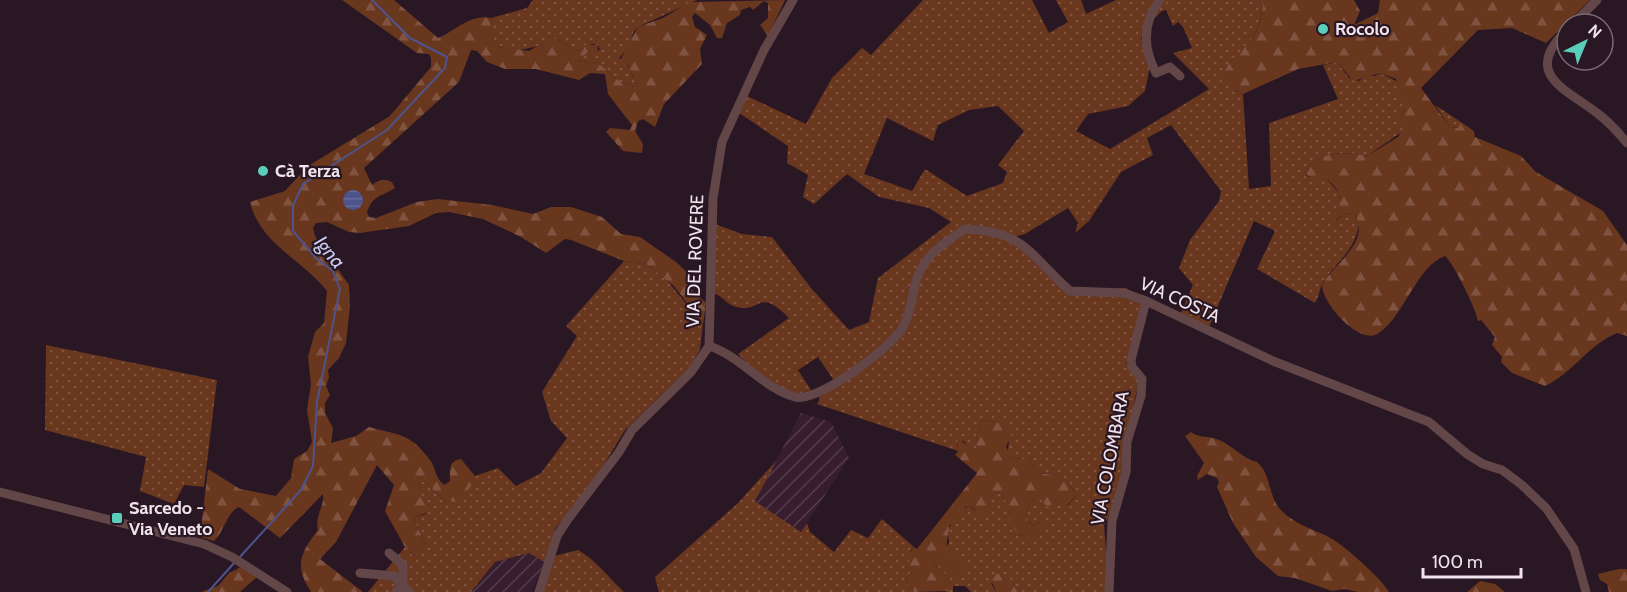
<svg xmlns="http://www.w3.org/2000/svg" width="1627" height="592" font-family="Cabin,sans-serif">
<defs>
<pattern id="industrial-furrows" width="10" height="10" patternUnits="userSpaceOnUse" patternTransform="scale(1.5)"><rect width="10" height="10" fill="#371d2e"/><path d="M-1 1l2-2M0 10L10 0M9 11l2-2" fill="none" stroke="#543e4c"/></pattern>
<pattern id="grass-dots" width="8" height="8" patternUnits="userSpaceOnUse" patternTransform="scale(1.5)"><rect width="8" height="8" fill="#69361e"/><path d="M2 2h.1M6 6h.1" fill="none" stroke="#7f533f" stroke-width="1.8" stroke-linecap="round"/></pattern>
<pattern id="forest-firs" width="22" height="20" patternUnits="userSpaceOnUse" patternTransform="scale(1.5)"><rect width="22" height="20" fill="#69361e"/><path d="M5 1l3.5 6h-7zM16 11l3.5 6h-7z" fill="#7f533f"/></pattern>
<pattern id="water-rules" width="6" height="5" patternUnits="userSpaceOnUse" patternTransform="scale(1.5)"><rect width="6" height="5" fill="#4d548d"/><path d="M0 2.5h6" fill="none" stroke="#676c9d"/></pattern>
</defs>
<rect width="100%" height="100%" fill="#2a1724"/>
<g fill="url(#industrial-furrows)">
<polygon points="801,413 831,422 849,458 801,532 755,501"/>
<polygon points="529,553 544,562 532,592 471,592 495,562"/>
</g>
<g fill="url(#grass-dots)" fill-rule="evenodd">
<path d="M533,0H697L638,27L633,33L630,46L619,58L631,69L632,76L637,85L634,87L622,83L598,63L578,61L588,52L600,50L598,45L592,44L576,50L557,39C543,44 506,60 495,41C491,36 492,25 491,18L527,8Z"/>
<path d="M923,0H1032L1049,33L1068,22L1056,0H1081L1086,14L1116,0H1263C1262,28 1251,44 1230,62L1235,90L1243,94L1249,189L1271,186L1269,123L1338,99L1323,65L1337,62L1349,78L1359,81L1366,75L1375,76L1380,73L1398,82L1404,104L1403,131L1367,156C1349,151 1314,151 1305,173L1308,177L1326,178L1340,194L1336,220L1348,213L1354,214L1359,224C1355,251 1337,261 1324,281C1319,288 1320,295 1315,303L1257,269L1275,231L1254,221L1209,327L1181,313L1193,285L1179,268L1190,240L1219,201L1221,191L1171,125L1147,138L1153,155L1121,172L1089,221L1075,233L1078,223L1068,208L1025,234L1013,237L1067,290L1126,288L1149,305L1126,363L1139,379L1133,408L1128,473L1104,526L1107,560L1105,592H1019L991,583L996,592H971L965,586H953V592H946L949,578L935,564L934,558L949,543C949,538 947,534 948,529C949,527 967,506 969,504L975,511L995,493L1001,494L1008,504L1020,535L1031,538L1039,522L1033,526L1027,519C1026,508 1029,503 1038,495L1052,503L1056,501L1068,505L1076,496C1066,474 1062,476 1039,473L1029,461L1011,457L1007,453L1009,442L1002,423L983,420L976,437L978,449L972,453L964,441L957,442L958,451L817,404L820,399L817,394L835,382L818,357L798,370L811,390C780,404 758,373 738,354L789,318C757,286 762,314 737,307C726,305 723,295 712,293V223L742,234L772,237L811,288L849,330L869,322L878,278L951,222L929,208L879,197L847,174L814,204L803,197L808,175L787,163L788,146L739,113L747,96L806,124L832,78L862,48L871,55ZM1166,10L1173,26L1178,22L1183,27L1192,48L1173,53L1209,89L1110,149L1076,131L1088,114L1128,106L1145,91L1151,61L1141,38L1146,26L1162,11ZM998,106L1024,131L998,165L1007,172L1003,183L967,196L925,169L912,191L864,174L887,118L933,141L938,125L969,110Z"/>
<polygon points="1435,105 1461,122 1459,128 1450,127"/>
<path d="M624,261L644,263L665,278L703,324L700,349L691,366L625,430L594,481L555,529L544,562L529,553L495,562L471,592H368L405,547L414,556L426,545L413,518L426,514L428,505L418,493L420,483L424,481C437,492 441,506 460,500L475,481V476L498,468L516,486L541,473L567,438L551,421L542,392L577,336L566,326Z"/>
<polygon points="46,345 217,380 204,487 184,485 174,504 140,491 146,457 45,430"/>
<polygon points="777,460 755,501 801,532 807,523 810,532 834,552 851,530 868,538 882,519 914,547 910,551 911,572 906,582 914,592 659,592 655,577 738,503"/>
<path d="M578,550C597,561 608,577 624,592H539L554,556Z"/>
</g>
<g fill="url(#forest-firs)">
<path d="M342,0H394L438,38C455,31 471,13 491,18L494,40L500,47L529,51L550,38L557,39L576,50L583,45H598L597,54L588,52L578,61L598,63L622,83L634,87L637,84C631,78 633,71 628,65L622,68L617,66L638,27L663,18L690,2L785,0L768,36L760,25L768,18V3L764,1L753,10L750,7L741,10L740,15L727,23L722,38H717L710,25L695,13L692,17L695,27L707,35L700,49L702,64L664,104L655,127L643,119L638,121L635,131L643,144L642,153L623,151L606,132L610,128L630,130L632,125L608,94L605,74L590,73L579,80L536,69H505L487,62L477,51L471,50L459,82L364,168L372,185C379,180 383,178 392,182L395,188C381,197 372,195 367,213L369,217L376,218L417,202L438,199L492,205L533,214L551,207H571L602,217L621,234L640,237L676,262L690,275L691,289L706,303L703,324L674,286L650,267L644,263L624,261L571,240L565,239L546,253L521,237L483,219L449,212L436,213L409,226L360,233L349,232L327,222L316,223L313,228L315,236L349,285L350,306L346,343L339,358L328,370L329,377L326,386L330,395L325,403V413L333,428L331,443L356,436L369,427C400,436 409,432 430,460C436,468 434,476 444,485L450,481C450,470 448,461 461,459L475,476V481L460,501C441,505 437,492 424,481L420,483L419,493L428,505L429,512L413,518L426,545L424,551L414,556L405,547L385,511L394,485L377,465L336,542L320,559L363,592H311C294,565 300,554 318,530C314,516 325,507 323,494L280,538L239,507C227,512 224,532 214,541L200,537L208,469L240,489L276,496L291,478L294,459L307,451L312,442L307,410L311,384L308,357L315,332L324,323L327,291C303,260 260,244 250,202L285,191L308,166L390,116L431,67V58L429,54L417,53Z"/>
<path d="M1263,0H1354L1360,11L1354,25L1378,13L1380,0H1590L1546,43L1512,28L1478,30L1421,88L1450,127L1458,128L1461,122L1474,131L1475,137L1521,156L1536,172L1603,211L1627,245V336L1617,333C1588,345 1573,373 1545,386L1512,373L1501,362L1502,357L1492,345L1495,337L1481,320L1478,321C1476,309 1454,264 1445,256C1417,266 1404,316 1379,333C1360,347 1322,303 1322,285C1332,265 1373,241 1354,214L1348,213L1333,221L1332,217C1342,195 1344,195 1326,178L1313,180L1305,173C1314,151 1348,151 1367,156L1398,137L1403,128L1396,119L1404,112L1396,79L1380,73L1353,81L1337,62L1298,69L1243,94L1224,84L1221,79C1236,44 1261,48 1263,0Z"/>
<path d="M983,420L1002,423L1010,430L1011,436L1006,447L1011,457L1029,461L1039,473C1065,477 1064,472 1076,496L1065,507L1056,501L1047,507L1038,495C1029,503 1026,508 1027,519L1033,526L1044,519L1048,523L1044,530L1031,538C1005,535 1014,510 1001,494L995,493L991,497L990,510L983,518L971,506H966L960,518L949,526L946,549L934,558L935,564L949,577L947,591L914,592L906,582L911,572L908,555L914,547L917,549L977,473L955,455L958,451L957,438L967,445L972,452L977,449L976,437Z"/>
<path d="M1191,432C1200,439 1209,435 1219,440C1232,445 1243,459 1257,462C1271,474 1268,494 1279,508C1291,522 1311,529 1327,536C1342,543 1381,578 1389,592H1358L1344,589L1332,591L1295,578L1278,576L1256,557L1233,523L1217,487L1219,482L1217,478L1207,474L1198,480L1197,476L1204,463L1185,436Z"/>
<polygon points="245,565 259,575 240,592 201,592 218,586 229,573"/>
<polygon points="1619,569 1627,569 1627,592 1609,592 1607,584 1600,580 1598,574"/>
<polygon points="1000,572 1008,576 1019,592 996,592 991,578"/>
<polygon points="1480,581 1495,584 1505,592 1467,592"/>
</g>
<polygon fill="#69361e" points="943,547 967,568 957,579 933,558"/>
<circle fill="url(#water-rules)" cx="353" cy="200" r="10"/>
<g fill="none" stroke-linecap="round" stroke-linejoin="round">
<g stroke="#4d548d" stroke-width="2">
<polyline points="239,558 301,490 313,466 317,402 340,289 333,271 316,258 293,231 293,206 303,184 387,130 445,68 447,57 410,38 372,0"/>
<polyline points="208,592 235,562"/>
</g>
<g stroke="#634648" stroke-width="9">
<path d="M1160,0C1142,23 1143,48 1156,73L1170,67L1180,76"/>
<polyline points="1573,24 1597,0"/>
<path d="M1567,30C1521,74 1566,89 1597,113C1608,121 1618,132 1627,143"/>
<path d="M709,346C741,356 763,388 795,397C817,403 889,349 901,330C910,316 912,297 916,281C923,256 944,243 965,229C1026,231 1030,256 1070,291L1124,293L1146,301L1273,361L1429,422L1467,454L1483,464L1502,470L1522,485L1546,508L1574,549L1586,592"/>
<polyline points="0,492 204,544 232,557 287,592"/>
<polyline points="389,553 403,565 403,585"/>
<polyline points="360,573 394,576 403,585"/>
<polyline points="396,592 403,585 409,592"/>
<polyline points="539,592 557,536 568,519 619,452 632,430 691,372 709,346 713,198 722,142 764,50 793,0"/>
<polyline points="1109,592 1112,521 1126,472 1127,442 1141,396 1142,379 1132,367 1131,360 1146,301"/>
</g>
</g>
<g fill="#5bcebb" stroke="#2a1724" stroke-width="2">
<circle cx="1323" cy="29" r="6"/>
<circle cx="263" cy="171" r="6"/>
<rect x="111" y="512" width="12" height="12" rx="3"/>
</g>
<g text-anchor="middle" stroke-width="4.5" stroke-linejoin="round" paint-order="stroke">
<g font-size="18" font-weight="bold" fill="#f1e3eb" stroke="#2a1724" text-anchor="start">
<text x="1335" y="35">Rocolo</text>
<text x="275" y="177">Cà Terza</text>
<text x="129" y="514">Sarcedo -<tspan x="129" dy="21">Via Veneto</tspan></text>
</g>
<g font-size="18" fill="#f1e3eb" stroke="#2a1724">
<text transform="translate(695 261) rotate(-88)" y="6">VIA DEL ROVERE</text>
<text transform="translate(1180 300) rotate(24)" y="6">VIA COSTA</text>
<text transform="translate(1110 458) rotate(-79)" y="6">VIA COLOMBARA</text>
</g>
<g font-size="20" font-style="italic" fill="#c7cef1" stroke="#2a1724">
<text transform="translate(330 252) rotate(50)" y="7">Igna</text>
</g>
</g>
<g transform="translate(1585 42) rotate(43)"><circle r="28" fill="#2a1724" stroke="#7a6974" stroke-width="1.5"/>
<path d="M0-4.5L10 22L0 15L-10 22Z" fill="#5bcebb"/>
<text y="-9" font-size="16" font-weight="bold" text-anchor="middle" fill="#f1e3eb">N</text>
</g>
<path d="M1423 568v9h98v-9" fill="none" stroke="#f1e3eb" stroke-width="3"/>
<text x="1432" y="568" font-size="18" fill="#f1e3eb" stroke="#2a1724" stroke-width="4.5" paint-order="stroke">100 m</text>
</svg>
